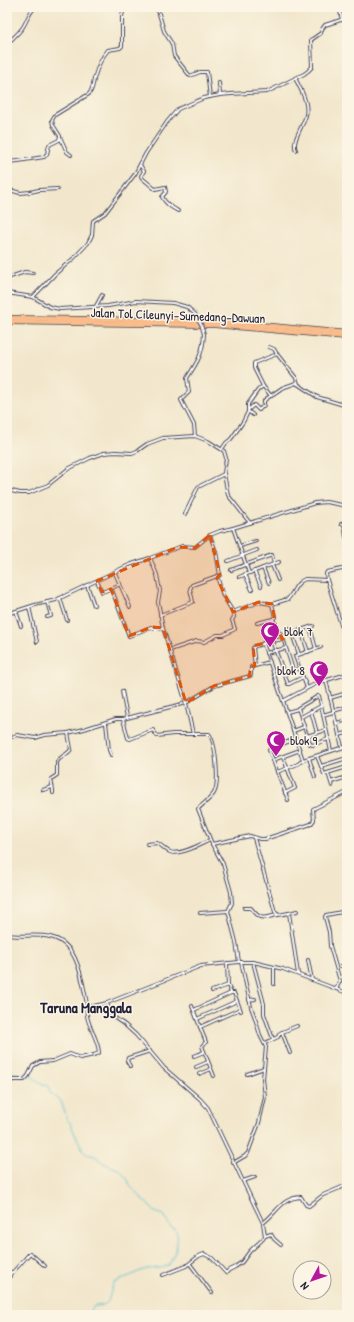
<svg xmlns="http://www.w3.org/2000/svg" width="354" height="1322" font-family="'Patrick Hand',sans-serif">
<rect width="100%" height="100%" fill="#fcf5e5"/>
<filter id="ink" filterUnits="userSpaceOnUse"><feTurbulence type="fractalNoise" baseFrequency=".025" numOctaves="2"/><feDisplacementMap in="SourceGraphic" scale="8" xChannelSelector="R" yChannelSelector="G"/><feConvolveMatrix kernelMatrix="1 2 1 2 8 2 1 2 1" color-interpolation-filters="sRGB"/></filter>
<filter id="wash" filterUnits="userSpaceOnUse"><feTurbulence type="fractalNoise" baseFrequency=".012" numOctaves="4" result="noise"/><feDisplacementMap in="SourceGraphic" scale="16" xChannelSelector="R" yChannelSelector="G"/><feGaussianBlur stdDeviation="0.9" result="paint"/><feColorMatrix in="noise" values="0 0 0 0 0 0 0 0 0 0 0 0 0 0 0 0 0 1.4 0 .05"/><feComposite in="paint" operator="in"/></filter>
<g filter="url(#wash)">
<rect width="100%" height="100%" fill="#f2e7cc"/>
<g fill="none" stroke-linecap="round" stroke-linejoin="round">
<path stroke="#54bfcf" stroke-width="1" d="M7,1068L16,1074L24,1077L29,1075C36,1078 40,1084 48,1086L50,1093L61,1101L67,1119L71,1124L73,1130L84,1152L86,1154L95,1156L103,1163L120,1170L128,1180L130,1186L139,1195L155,1212L165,1216C166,1219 167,1222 169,1225C171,1228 174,1228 176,1231C181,1239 173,1257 169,1265C162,1269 154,1268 147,1269C135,1272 125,1279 114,1283C107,1297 113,1306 94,1306L88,1315"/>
</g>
</g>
<g filter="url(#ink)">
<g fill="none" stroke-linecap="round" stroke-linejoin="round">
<defs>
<g id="street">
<polyline points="157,7 164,31 172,44 174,56 190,76 200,72 207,72 210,97"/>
<polyline points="339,7 342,20"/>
<polyline points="345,19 347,25"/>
<path d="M7,44C13,38 19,33 23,27C28,19 28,14 35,7"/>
<path d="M295,78C300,88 309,103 306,115C304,125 291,141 296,150"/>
<polyline points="219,83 220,95"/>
<polyline points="60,137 67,152 71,155"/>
<path d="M7,162L18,161L44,157L47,154L49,145L59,140L60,136L53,125L52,120L55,115L89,94C93,89 93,84 94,79C97,68 101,58 108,50L120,48L122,46V16L124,7"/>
<path d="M140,165L144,171L141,176L142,178L155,189L165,187L166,192L162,197C166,204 171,207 178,211"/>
<polyline points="7,189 20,193 30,192 39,190 58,189"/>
<polyline points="7,278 25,272 33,273"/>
<polyline points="7,293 33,297 50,307 60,309 108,306 136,301 173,303 187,307 195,314"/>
<polyline points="33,297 55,274 74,258 88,243 92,235 93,221 105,213 119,195 135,174 146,153 167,122 178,109 204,98 220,95 231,94 267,92 304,74 308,71 312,67 311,40 321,33 322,29 325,25 347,18"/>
<polyline points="96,306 102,295"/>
<polyline points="269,347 274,349 277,354"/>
<polyline points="263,386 271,396"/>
<polyline points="248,410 254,405 259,410 264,405 264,401 266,399 282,388 296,383 317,397 347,406"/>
<polyline points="248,411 253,415"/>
<path d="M195,436L194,425L181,400L189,392L187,378C197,363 203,354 204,334"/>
<polyline points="222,449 226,443 231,439 243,422 248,412 248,404 258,390 263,386 254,368 254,363 277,354 296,378 298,384"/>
<polyline points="7,490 20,493 29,493 48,485 68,469 90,458 104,453 115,452 132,453 137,451 147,444 163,438 195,436 208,441 224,451 226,458 224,474 228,495 250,523"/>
<polyline points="185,514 198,487 224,474"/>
<polyline points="344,523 346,537"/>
<polyline points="341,524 347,523"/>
<polyline points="233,528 249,573"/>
<polyline points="240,546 256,541"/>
<polyline points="228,561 257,550"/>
<polyline points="272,565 278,580"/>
<polyline points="263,568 269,583"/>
<polyline points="231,570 272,555 274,564"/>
<polyline points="254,571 261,586"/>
<polyline points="115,573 130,607"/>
<polyline points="245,574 252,590"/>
<polyline points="217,576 223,596 233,612"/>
<polyline points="239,577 279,562"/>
<polyline points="327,580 342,628"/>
<polyline points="97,581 102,592 110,589 112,590 129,636 151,627 156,629 163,628"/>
<polyline points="87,585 94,605"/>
<polyline points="114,587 120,584"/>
<polyline points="60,598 67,620"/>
<polyline points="272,604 275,617 273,619 278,632 282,634 286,648"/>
<polyline points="29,607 37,642"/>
<polyline points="16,611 21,626"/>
<polyline points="7,614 35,605 56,600 129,565 150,558"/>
<polyline points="160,615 193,602 190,589 192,585 220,575 216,552 210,535"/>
<polyline points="47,617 51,616 47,602"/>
<polyline points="257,623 273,619"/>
<polyline points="310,627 316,649"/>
<polyline points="290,628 299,654"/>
<polyline points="301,630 308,652"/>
<polyline points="292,633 313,626"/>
<polyline points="272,641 288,684 289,684 303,677"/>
<path d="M170,650L197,641L204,642L217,635H223L235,629L232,620L234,617L233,612L259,602L272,604L288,599C294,592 295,583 305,579L327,580L326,574L327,572L347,568"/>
<polyline points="266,653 286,648 293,670"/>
<path d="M270,662L251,667V675L250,676L214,686L186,703L193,734H209C216,742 219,781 215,791C212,799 203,803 198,809L212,844L250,836L260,839H265L311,824L314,820L313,809L347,792"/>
<polyline points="255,666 253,648 255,646 263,644"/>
<polyline points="284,674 299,668"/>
<polyline points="347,674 317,683 283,701 303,760 347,746"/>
<polyline points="326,680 342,747"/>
<polyline points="307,688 295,656 321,647"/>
<polyline points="122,691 127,717"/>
<polyline points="330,698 347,693"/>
<polyline points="283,701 263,643 283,639"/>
<polyline points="311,711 317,733"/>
<polyline points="333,711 347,707"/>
<polyline points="287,712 298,709"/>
<polyline points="323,715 333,712"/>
<polyline points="301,717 321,706"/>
<polyline points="123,719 128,738 130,739 153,730 157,736 173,734 193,734"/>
<polyline points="106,723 109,750 111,755"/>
<polyline points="337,723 347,720"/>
<polyline points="293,731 304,727"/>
<polyline points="339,735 347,733"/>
<polyline points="307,736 326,730"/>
<polyline points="7,739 17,735 35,738 44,735 68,733 84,729 116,719 123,719 186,703 163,628 158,602 160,591 157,575 150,558 182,546 195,547 210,535 220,531 233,528 315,503 326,502 347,506"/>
<polyline points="328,739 313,745 310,744 298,708 318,696 319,696 331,751"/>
<polyline points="317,756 324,774 347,767"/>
<polyline points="283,757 295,788 285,793"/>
<polyline points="309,758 315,777"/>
<polyline points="273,760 300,750"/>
<polyline points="321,766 347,758"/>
<polyline points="277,772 298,764 303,760"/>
<polyline points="328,773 332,786"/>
<polyline points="331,782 347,777"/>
<polyline points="43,790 52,787"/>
<path d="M53,793V790L51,779L57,775V762C60,756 68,755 71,749L68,733"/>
<polyline points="288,800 269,750 273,747 296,739"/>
<polyline points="254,838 275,912 278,915 289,913 298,974"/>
<path d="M147,844L157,843C162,845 165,850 170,852C180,856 201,844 210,840"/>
<polyline points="212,844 223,864 231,892 232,903 228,911 236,942 239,962"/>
<path d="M244,908H251C261,921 263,918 277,915"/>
<polyline points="200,913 228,911"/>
<polyline points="289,913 297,911"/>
<path d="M7,935C21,937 37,934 50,937C79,943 82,981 87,1004L90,1007L107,1003L201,966L239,962H253L283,969L347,993"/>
<polyline points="308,960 312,980"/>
<polyline points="253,962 264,1004 264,1014 273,1039"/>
<polyline points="341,966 347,965"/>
<polyline points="274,967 274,984"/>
<polyline points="228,985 231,993 234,993 241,1011"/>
<polyline points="336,989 340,981 330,946 329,932 325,917 326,915 347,911"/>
<polyline points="212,991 228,985 227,963"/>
<polyline points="249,1000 255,999"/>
<polyline points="107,1003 110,1013 112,1016 125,1025 136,1035 164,1068 200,1099 208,1108 263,1223 265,1236 263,1239 250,1251 242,1262 235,1267 229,1270 226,1273 212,1258 204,1254 199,1256 186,1266 163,1275"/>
<polyline points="192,1006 200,1027 240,1009"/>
<polyline points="194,1010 231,993"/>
<polyline points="197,1019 237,1001"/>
<polyline points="200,1027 206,1042 202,1046 214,1076"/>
<polyline points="282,1032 290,1053"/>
<polyline points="265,1043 278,1037 280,1033 297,1026"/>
<polyline points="194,1056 204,1052"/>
<polyline points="130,1066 127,1061 128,1058 150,1051"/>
<polyline points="196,1067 208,1062"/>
<polyline points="199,1074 211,1069"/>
<polyline points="247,1074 264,1068"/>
<path d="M7,1084L13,1080H24L28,1076L33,1066L40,1062L53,1061L70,1054L80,1058L94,1055L99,1053C99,1038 82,1019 88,1006"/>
<polyline points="233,1163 245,1156 248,1153 259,1123 265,1097 263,1079 266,1047 260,1035 255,1018 251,1007 241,962"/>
<polyline points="243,1181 255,1177"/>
<path d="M263,1223C277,1213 281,1198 301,1197L306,1205L309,1206L323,1195L347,1185"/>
<polyline points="265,1236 271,1234 274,1239 281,1245"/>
<polyline points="190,1264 212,1293"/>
<polyline points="7,1271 10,1272 13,1272 30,1253 45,1266"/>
<polyline points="7,1277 10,1276 11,1273"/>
</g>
<g id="highway">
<polyline points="7,318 215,321 347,333"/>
<polyline points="7,322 215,325 347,337"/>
</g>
</defs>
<use href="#street" stroke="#414051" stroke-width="4"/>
<use href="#highway" stroke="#414051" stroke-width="6"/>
<use href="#street" stroke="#fff" stroke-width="2"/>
<use href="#highway" stroke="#f9bc8a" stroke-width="4.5"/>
<defs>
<polyline id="street-bridge" points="195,314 201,324 204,334"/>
</defs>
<use href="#street-bridge" stroke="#414051" stroke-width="4" stroke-linecap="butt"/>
<use href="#street-bridge" stroke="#fff" stroke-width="2"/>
</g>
</g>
<path fill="#de560e" fill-opacity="0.2" stroke="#de560e" stroke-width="3" stroke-dasharray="8 5" stroke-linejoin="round" d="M210,535L220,574L217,578L233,612L259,602L272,604L276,628L283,639L253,646L255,666L250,667V676L214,686L186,703L163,628L152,627L129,636L111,589L102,592L97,581L178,547L195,548Z"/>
<defs>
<symbol id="mosque-pin" viewBox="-11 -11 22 30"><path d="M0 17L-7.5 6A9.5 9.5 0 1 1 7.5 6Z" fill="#b5179e" stroke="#fcf5e5"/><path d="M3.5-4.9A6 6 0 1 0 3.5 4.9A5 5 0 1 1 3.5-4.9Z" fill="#fff"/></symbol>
</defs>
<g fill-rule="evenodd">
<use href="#mosque-pin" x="259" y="620" width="22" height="30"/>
<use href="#mosque-pin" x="308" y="659" width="22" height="30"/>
<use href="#mosque-pin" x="265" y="729" width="22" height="30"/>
</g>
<g text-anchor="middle" stroke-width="3" stroke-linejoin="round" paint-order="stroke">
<g font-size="13" fill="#22223b" stroke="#fcf5e5">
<text transform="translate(178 315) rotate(2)" y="5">Jalan Tol Cileunyi–Sumedang–Dawuan</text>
</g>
<g font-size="13" fill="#22223b" stroke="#fcf5e5" text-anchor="start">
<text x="284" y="636">blok 7</text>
<text x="305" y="675" text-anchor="end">blok 8</text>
<text x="290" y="745">blok 9</text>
</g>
<g font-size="15" font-weight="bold" fill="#22223b" stroke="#fcf5e5">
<text x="86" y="1013">Taruna Manggala</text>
</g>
</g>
<rect width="354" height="1322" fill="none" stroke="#fcf5e5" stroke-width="24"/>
<g transform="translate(312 1280) rotate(230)"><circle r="19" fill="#fcf5e5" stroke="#a5a1a1"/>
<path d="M0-3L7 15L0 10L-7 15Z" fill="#b5179e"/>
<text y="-6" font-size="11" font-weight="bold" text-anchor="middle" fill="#22223b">N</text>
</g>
</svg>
